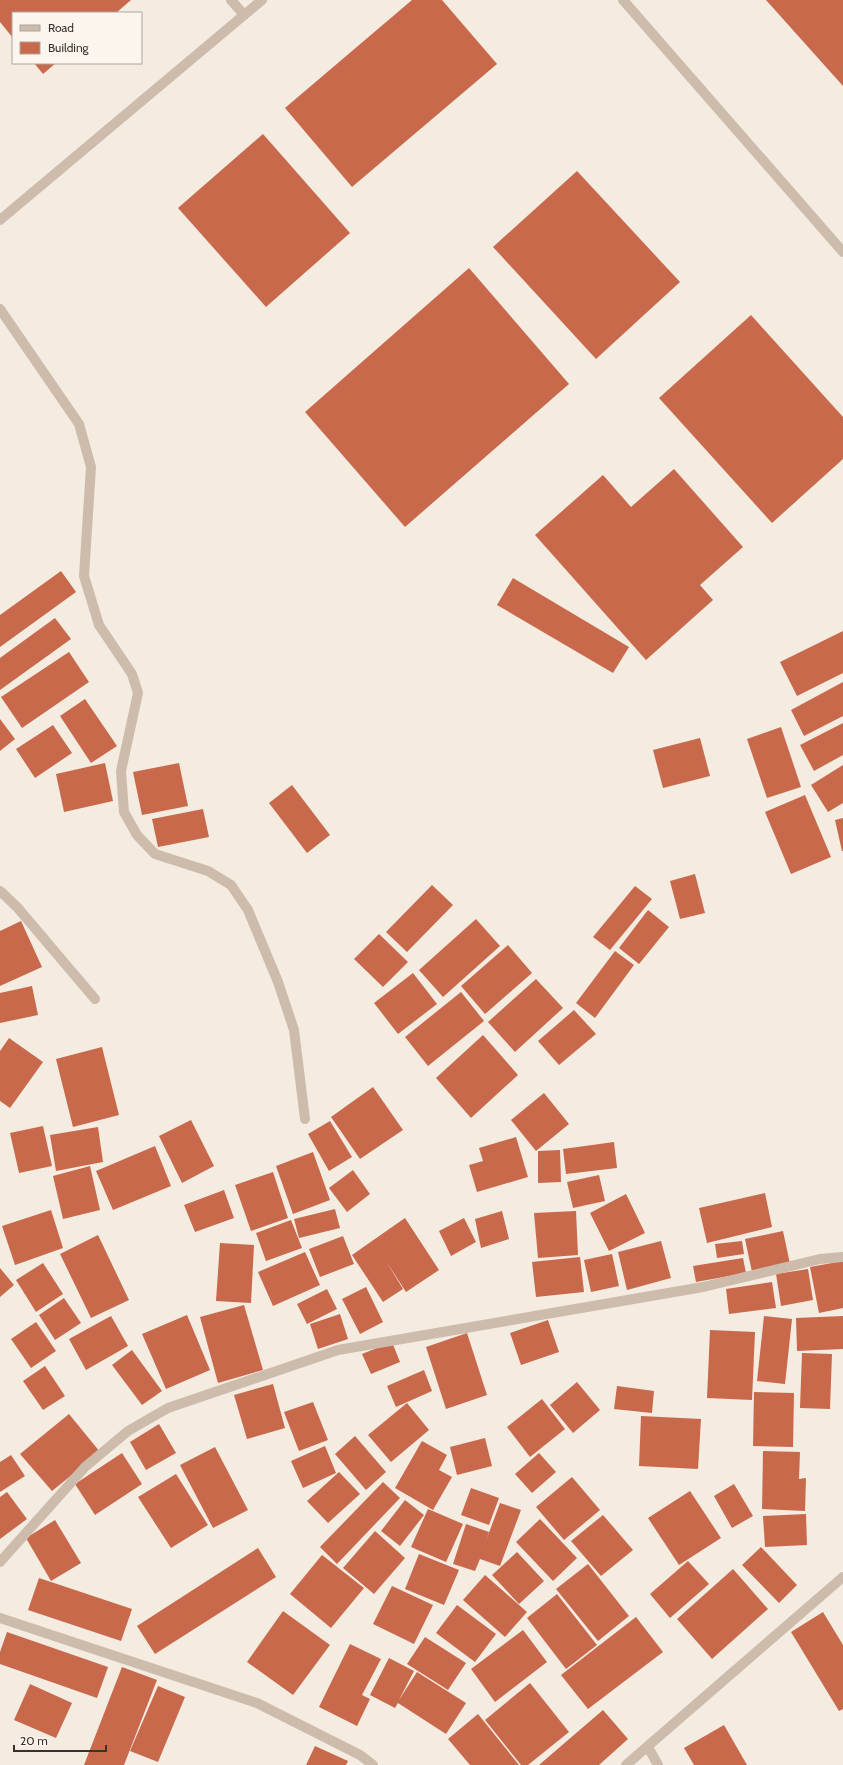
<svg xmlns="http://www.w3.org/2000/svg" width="843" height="1765" font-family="Cabin,sans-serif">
<rect width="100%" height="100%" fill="#f4ebe1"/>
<g fill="#c8694b">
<polygon points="0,0 131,0 116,13 13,13 13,38 0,22"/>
<polygon points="412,0 442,0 497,64 352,187 285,108"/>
<polygon points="766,0 843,0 843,86"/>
<polygon points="34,63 56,63 43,74"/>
<polygon points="263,134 350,233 266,307 178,208"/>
<polygon points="577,171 680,282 596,359 493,247"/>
<polygon points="469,268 569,384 405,527 305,412"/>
<polygon points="751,315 843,417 843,459 772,523 659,398"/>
<polygon points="674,469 743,547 700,585 713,600 646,660 535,535 603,475 631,507"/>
<polygon points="61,571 76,592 0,647 0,615"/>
<polygon points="513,578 629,647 613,673 497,605"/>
<polygon points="55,618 71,639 0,690 0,658"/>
<polygon points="843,631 843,673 797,696 780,662"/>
<polygon points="69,652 89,682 22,728 1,697"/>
<polygon points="843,682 843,716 804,736 791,710"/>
<polygon points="85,699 117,746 91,763 60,716"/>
<polygon points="0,719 15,739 0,751"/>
<polygon points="843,723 843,755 814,771 800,745"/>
<polygon points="53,725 72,753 35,778 16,749"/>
<polygon points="781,727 801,787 767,798 747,739"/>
<polygon points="700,738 710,776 663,788 653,750"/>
<polygon points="105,763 113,801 64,812 56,774"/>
<polygon points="179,763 188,806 142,815 133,772"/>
<polygon points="843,765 843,803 828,812 811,785"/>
<polygon points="292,785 330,835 307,853 269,803"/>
<polygon points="805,795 831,857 791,874 765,812"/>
<polygon points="203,809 209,837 158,847 152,819"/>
<polygon points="843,818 843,851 842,851 835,820"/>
<polygon points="695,874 705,913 680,919 670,881"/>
<polygon points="432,885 453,905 407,952 386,932"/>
<polygon points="635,886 652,899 610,950 593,937"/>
<polygon points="648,910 669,927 639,964 619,948"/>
<polygon points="476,919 500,946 443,997 419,970"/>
<polygon points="21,921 42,967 0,986 0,931"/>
<polygon points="379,934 408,962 383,987 354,959"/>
<polygon points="508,945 532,973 485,1014 461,986"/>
<polygon points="615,951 634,965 595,1018 576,1003"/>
<polygon points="413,973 437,1004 398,1034 374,1003"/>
<polygon points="536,979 563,1008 515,1052 488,1022"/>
<polygon points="32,986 38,1015 0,1023 0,993"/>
<polygon points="461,992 484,1021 428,1066 405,1037"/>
<polygon points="574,1010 596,1034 559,1065 538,1041"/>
<polygon points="483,1035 518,1075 471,1118 436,1078"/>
<polygon points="9,1038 43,1062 10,1108 0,1101 0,1051"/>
<polygon points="102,1047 119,1115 73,1127 56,1059"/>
<polygon points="373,1087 403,1130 360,1159 331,1117"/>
<polygon points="544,1093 569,1124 536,1151 511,1120"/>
<polygon points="191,1120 214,1166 182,1183 159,1136"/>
<polygon points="330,1121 352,1157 329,1171 308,1134"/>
<polygon points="43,1126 52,1166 19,1173 10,1133"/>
<polygon points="98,1127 103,1162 56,1171 50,1135"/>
<polygon points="516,1137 528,1177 477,1192 469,1165 483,1161 479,1148"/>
<polygon points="614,1142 617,1168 566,1174 563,1149"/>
<polygon points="155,1146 171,1186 113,1210 96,1171"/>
<polygon points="560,1150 561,1182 538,1183 538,1151"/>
<polygon points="313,1152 330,1200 293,1214 276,1166"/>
<polygon points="90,1166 100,1210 63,1219 53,1176"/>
<polygon points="353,1170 370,1194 347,1212 329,1188"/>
<polygon points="273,1172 288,1218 251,1231 235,1185"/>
<polygon points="599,1175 605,1201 573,1208 567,1182"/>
<polygon points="224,1190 234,1218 195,1232 184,1205"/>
<polygon points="765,1193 772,1227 707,1243 699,1208"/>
<polygon points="626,1194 645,1233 609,1251 590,1213"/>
<polygon points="335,1209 340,1228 299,1238 294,1219"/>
<polygon points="51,1210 63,1248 15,1265 2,1226"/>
<polygon points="502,1211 509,1239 481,1248 475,1219"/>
<polygon points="576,1211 578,1255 538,1258 534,1213"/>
<polygon points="405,1218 439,1270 406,1292 386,1261 403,1289 383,1302 352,1255"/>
<polygon points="464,1218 476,1242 451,1256 439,1231"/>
<polygon points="291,1220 302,1248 266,1261 256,1233"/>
<polygon points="783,1231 790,1264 752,1272 745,1239"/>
<polygon points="98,1235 129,1300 91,1318 60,1254"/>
<polygon points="343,1236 354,1264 320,1277 309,1249"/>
<polygon points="661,1241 671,1278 627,1290 618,1252"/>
<polygon points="742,1241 744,1254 717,1258 715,1244"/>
<polygon points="220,1243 254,1245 251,1303 216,1301"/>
<polygon points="305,1252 320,1285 273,1306 258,1272"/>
<polygon points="612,1254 619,1286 591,1292 584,1260"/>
<polygon points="580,1257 584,1292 536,1297 532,1262"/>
<polygon points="743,1258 746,1273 696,1282 693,1266"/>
<polygon points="843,1261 843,1308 819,1313 810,1267"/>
<polygon points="43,1263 63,1294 36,1312 16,1280"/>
<polygon points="0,1268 14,1285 0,1297"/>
<polygon points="808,1269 813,1300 781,1306 776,1274"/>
<polygon points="772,1282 776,1308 729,1314 726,1289"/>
<polygon points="366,1287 383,1322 360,1334 342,1299"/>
<polygon points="327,1289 337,1309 307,1324 297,1304"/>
<polygon points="64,1298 81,1323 55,1340 39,1315"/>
<polygon points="244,1305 263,1370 218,1383 200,1317"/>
<polygon points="340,1314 348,1339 318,1349 310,1324"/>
<polygon points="187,1315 210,1370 166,1389 142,1334"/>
<polygon points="111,1316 128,1346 86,1370 69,1339"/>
<polygon points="764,1316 792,1319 785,1384 757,1381"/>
<polygon points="843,1316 843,1349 797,1351 796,1318"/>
<polygon points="548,1320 559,1352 521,1365 510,1333"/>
<polygon points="36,1322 56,1351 31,1368 11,1339"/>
<polygon points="710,1330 755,1332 752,1400 707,1398"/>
<polygon points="467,1333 487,1395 446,1409 426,1347"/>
<polygon points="392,1342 400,1362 371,1374 362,1354"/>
<polygon points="132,1350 162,1391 142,1405 112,1365"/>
<polygon points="802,1353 832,1354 830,1409 800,1408"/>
<polygon points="45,1366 65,1396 43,1410 23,1381"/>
<polygon points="424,1370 432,1391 396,1407 387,1386"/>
<polygon points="577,1382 600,1410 573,1433 550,1405"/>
<polygon points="273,1384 285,1428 247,1439 234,1395"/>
<polygon points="617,1386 654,1391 652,1413 614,1409"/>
<polygon points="754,1392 794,1393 793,1447 753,1446"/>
<polygon points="542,1399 565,1429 530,1457 507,1427"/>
<polygon points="313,1402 328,1440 299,1451 284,1412"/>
<polygon points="407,1403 429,1430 391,1462 368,1435"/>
<polygon points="69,1414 100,1452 52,1491 20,1454"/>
<polygon points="641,1416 701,1419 698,1469 639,1466"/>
<polygon points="159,1424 176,1453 146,1470 130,1442"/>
<polygon points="355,1436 386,1472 366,1490 335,1454"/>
<polygon points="485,1438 492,1466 457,1475 450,1447"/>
<polygon points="422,1441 447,1455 439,1470 452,1477 433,1510 395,1488"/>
<polygon points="325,1446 336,1473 303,1488 291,1461"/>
<polygon points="215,1447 248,1510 213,1528 180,1465"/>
<polygon points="763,1451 800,1452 799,1479 806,1478 805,1511 762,1509"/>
<polygon points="122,1453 142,1484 95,1515 75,1484"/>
<polygon points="539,1453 556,1472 532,1493 515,1474"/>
<polygon points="11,1455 25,1476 0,1492 0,1462"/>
<polygon points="339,1472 360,1494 328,1523 307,1501"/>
<polygon points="176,1474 208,1525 171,1548 138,1497"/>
<polygon points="572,1477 600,1510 564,1540 536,1507"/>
<polygon points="383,1482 400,1498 337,1564 320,1547"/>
<polygon points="734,1484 753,1516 732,1528 714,1496"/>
<polygon points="471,1488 499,1498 489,1525 461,1515"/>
<polygon points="690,1491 721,1538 679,1565 648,1518"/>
<polygon points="7,1492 27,1519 0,1539 0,1497"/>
<polygon points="405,1500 424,1515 400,1546 381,1531"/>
<polygon points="500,1503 521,1510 500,1566 480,1559 475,1571 453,1564 466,1524 489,1532 484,1546"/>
<polygon points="428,1509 463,1524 446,1562 411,1547"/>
<polygon points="806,1514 807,1545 765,1547 763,1516"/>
<polygon points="603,1515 633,1550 601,1576 571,1541"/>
<polygon points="540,1519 577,1558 553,1581 516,1542"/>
<polygon points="55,1520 81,1563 51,1581 26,1538"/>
<polygon points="375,1531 405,1558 374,1594 343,1568"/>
<polygon points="761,1547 797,1585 779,1603 742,1565"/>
<polygon points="258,1548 276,1577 155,1654 137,1626"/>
<polygon points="517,1552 544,1581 519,1604 492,1575"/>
<polygon points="419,1554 459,1570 444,1605 405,1589"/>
<polygon points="322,1555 364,1588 331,1628 290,1594"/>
<polygon points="688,1561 709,1584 670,1618 650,1594"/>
<polygon points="588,1564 629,1616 598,1641 556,1589"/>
<polygon points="733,1569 768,1609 712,1659 677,1619"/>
<polygon points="485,1575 527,1612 505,1637 463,1600"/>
<polygon points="39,1578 132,1609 121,1641 28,1610"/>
<polygon points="392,1586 433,1605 414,1644 373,1624"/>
<polygon points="557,1594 597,1645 566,1669 527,1618"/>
<polygon points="457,1605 496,1634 475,1662 436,1633"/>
<polygon points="283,1611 330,1645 293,1695 247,1662"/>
<polygon points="823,1612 843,1645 843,1709 839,1711 791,1632"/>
<polygon points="636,1617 663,1652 588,1709 561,1675"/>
<polygon points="523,1630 547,1662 495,1702 471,1669"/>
<polygon points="7,1632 108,1667 97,1698 0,1664 0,1652"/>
<polygon points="425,1637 466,1663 448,1690 407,1664"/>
<polygon points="350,1644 381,1659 362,1695 370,1699 357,1726 319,1707"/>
<polygon points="389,1658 414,1671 399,1700 417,1672 466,1703 446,1734 398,1703 395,1708 370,1695"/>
<polygon points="122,1667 157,1680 124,1765 84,1765"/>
<polygon points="530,1683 569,1732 528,1765 521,1765 485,1720"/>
<polygon points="30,1684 72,1703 56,1738 14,1720"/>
<polygon points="158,1686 185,1697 158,1762 130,1751"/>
<polygon points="603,1710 628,1739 599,1765 539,1765"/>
<polygon points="478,1714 519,1765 470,1765 448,1739"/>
<polygon points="724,1725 747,1765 694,1765 684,1748"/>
<polygon points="315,1746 348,1761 346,1765 306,1765"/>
</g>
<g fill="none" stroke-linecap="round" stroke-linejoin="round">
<g stroke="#cdbbac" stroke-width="10">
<polyline points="231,0 244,15"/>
<polyline points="623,0 843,252"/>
<polyline points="0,220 262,0"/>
<polyline points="0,309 79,424 91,467 84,576 99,625 132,674 138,693 121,771 124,812 137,835 155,854 208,871 231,885 248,910 278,982 294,1030 305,1119"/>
<polyline points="0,891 17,907 95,999"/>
<polyline points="0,1562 85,1467 128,1431 168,1408 338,1350 703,1287 820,1259 843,1257"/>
<polyline points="0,1618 257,1703 360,1755 373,1765"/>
<polyline points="648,1747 658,1765"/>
<polyline points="626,1765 843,1577"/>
</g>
</g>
<rect x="12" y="12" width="130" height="52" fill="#fbf5ee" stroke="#aea6a0"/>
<rect x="20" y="25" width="20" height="6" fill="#cdbbac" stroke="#aea6a0"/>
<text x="48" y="32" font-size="12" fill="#3b302b">Road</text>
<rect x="20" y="42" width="20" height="12" fill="#c8694b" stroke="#aea6a0"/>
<text x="48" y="52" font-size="12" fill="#3b302b">Building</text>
<path d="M14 1745v6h92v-6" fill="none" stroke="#3b302b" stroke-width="2"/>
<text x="20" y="1745" font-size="12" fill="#3b302b" stroke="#fbf5ee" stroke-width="3" paint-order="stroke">20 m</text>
</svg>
